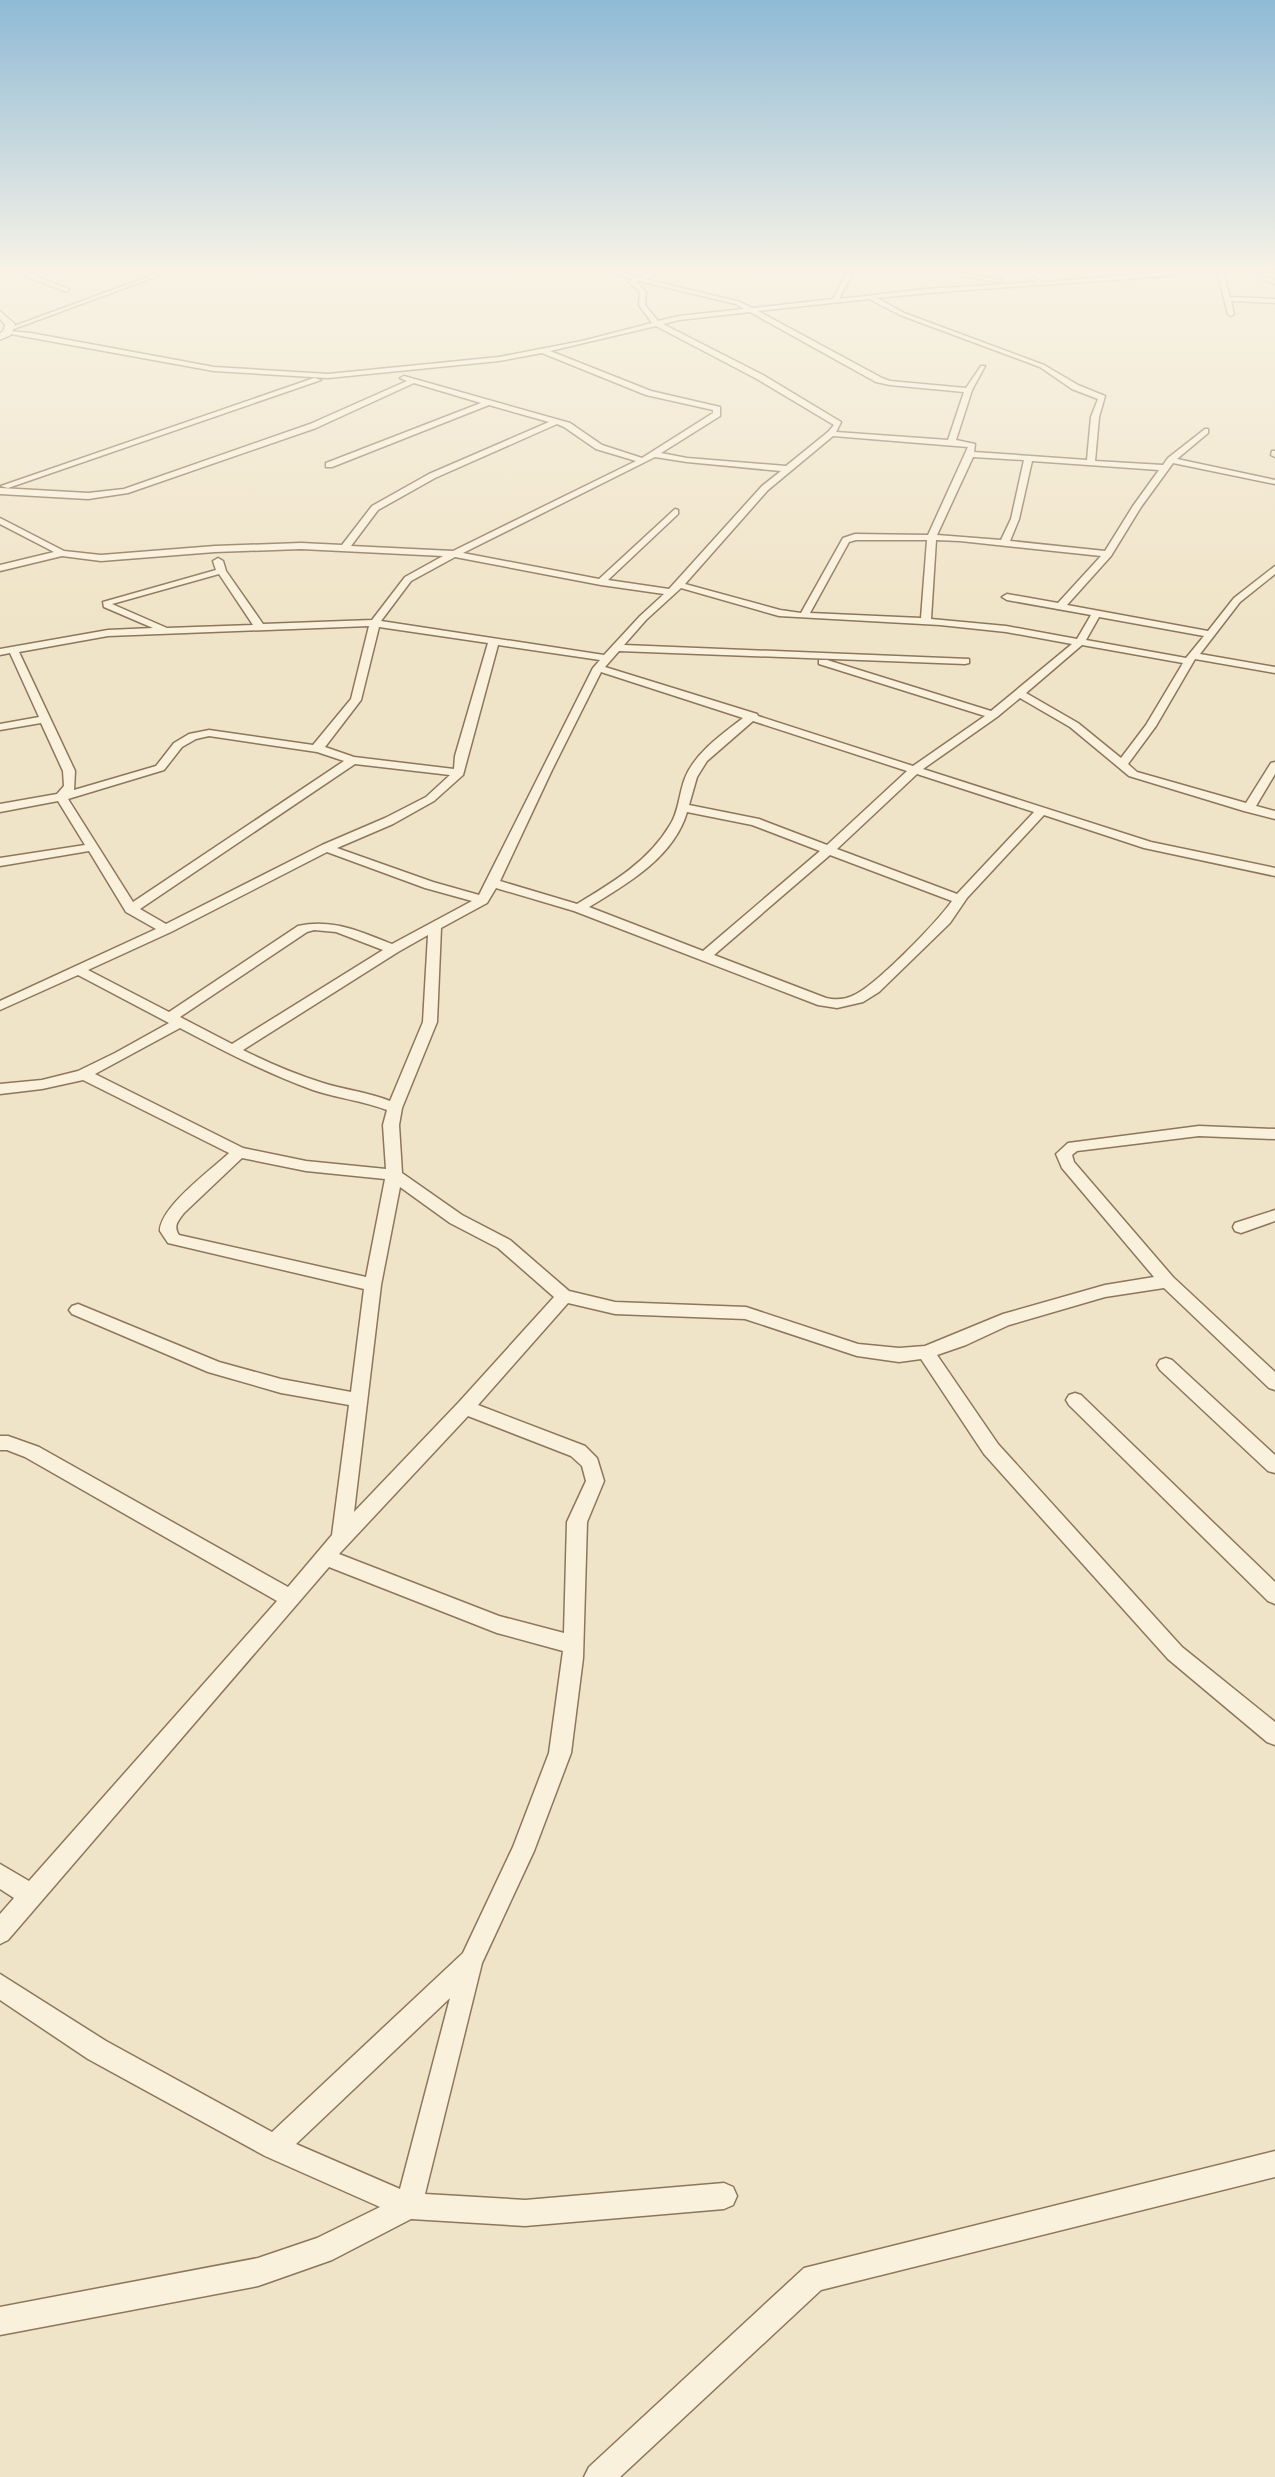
<svg xmlns="http://www.w3.org/2000/svg" width="1275" height="2477" font-family="Literata,serif">
<rect width="100%" height="100%" fill="#f0e4c8"/>
<g fill="none" stroke-linecap="round" stroke-linejoin="round">
<defs>
<g id="street">
<path d="M4,268C14,267 21,274 31,274C45,275 59,266 74,268L37,277L69,289L67,292Z"/>
<polygon points="172,268 179,268 11,330 6,329"/>
<path d="M603,268H610L638,277L662,268H669L645,279L740,302L752,308L833,299L849,268H855L839,299L927,289L1036,282L1006,268H1013L1044,282L1216,268H1275V270L1248,272L1275,280V284L1242,272L1223,271L1230,297L1275,299V303L1231,301L1234,314L1231,316L1228,314L1217,271C1104,283 990,286 877,298L904,313L1044,365L1078,385L1105,396L1099,417L1095,461L1163,465L1168,458L1205,429H1208V433L1177,459L1275,480V484L1173,463L1141,507L1111,556L1067,605L1208,631L1234,598L1275,566V574L1240,602L1200,654L1275,667V673L1195,659L1156,726L1128,764L1137,772L1246,803L1271,763L1275,762V774L1256,806L1275,811V819L1244,811L1129,776L1070,727L1020,698L997,717L923,769L1151,842L1275,868V876L1144,848L1044,815L967,898L950,923L879,992L863,1002L837,1008L818,1005L574,911L496,888L487,903L441,928L437,1022L402,1108L399,1125L402,1173L462,1215L510,1240L569,1291L615,1302L746,1307L858,1344L899,1348L925,1346L1003,1314L1105,1285L1154,1277L1062,1168L1056,1154L1068,1143L1199,1126L1275,1129V1139L1199,1136L1077,1151L1072,1155L1074,1162L1173,1277L1275,1372V1390L1269,1388L1164,1288L1105,1297L1009,1325L966,1345L937,1355L998,1444L1182,1647L1275,1722V1745L1267,1742L1168,1659L984,1454L921,1359L899,1362L857,1356L745,1319L615,1314L568,1303L478,1405L585,1446L597,1458L604,1481L587,1522L583,1658L571,1753L534,1851L482,1963L425,2194L525,2200L724,2183L733,2187L737,2196L733,2205L724,2209L525,2226L411,2219L332,2260L258,2286L0,2335V2307L258,2258L317,2238L380,2207L265,2156L88,2059L0,2000V1974L106,2041L272,2132L463,1953L513,1847L549,1753L563,1651L497,1633L329,1567L8,1940L0,1944V1914L14,1898L0,1889V1864L29,1881L277,1601L25,1457L7,1450H0V1436H8L39,1447L288,1587L332,1535L349,1405L281,1393L208,1372L72,1314L69,1310L72,1306L78,1304L219,1362L281,1379L351,1392L364,1289L168,1243L160,1231C160,1207 211,1170 229,1153L83,1080L42,1089L0,1094V1084L42,1080L78,1071L115,1053L169,1023L78,975L0,1010V1001L156,929L126,912L89,851L0,866V858L85,845L58,801L0,812V804L57,794L64,786L63,771L41,723L0,730V724L39,717L10,653L0,655V649L108,630L153,628L104,607L103,602L216,570L213,561L218,558L223,561L226,571L263,624L372,620L405,577L443,556L301,549L215,552L101,561L62,556L0,571V565L54,552L0,524V518L64,551L101,555L215,546L301,543L342,545L372,506L429,474L549,422L489,405L332,467H326V463L481,403L414,383L316,428L128,493L88,499L0,494V488L88,493L124,489L310,424L407,381L400,378L404,376L570,423L602,445L642,458L713,413V410L646,395L542,353L499,361L328,378L214,371L5,333L8,331L31,333L214,367L328,374L499,357L582,341L652,323L639,305L640,292L629,282L633,280ZM639,281L736,304L744,309L679,316L658,321L645,305L646,292L636,282ZM869,299L900,315L1040,367L1072,389L1098,399L1091,417L1087,460L974,452L975,444L956,440L972,390L985,366H981L966,388L890,381L882,378L758,311ZM750,312L876,382L890,385L964,392L948,440L836,432L841,422L763,375L663,324L679,320ZM656,326L757,379L834,425L828,432L786,466L687,458L661,453L720,416V407L651,391L550,351ZM557,424L564,427L596,449L636,461L453,551L351,546L378,510L435,478ZM833,436L968,447L928,535L855,534L843,538L801,613L780,610L685,584L768,490ZM655,457L687,462L781,471L762,486L669,589L608,580L678,514V510L675,509L599,579L463,553ZM973,457L1024,460L1011,519L1001,540L937,535ZM1032,461L1159,470L1133,506L1105,551L1010,541L1019,519ZM856,540H927L921,618L810,613L849,542ZM936,540L960,541L1101,556L1058,603L1007,594L1002,597L1007,600L1091,615L1077,639L1006,626L931,619ZM455,557L601,585L664,594L640,616L604,655L381,621L411,581ZM219,574L253,625L167,628L112,604ZM681,588L779,616L940,625L1006,632L1072,644L991,711L827,660H819V664L985,716L913,766L758,716L757,714L605,667L619,651L965,664L969,663V659L624,645L646,620ZM1099,617L1204,636L1186,658L1086,640ZM369,626L351,699L313,745L209,730L189,734L174,743L156,766L74,790L75,771L19,652L108,636ZM379,627L488,643L455,756L454,769L354,757L325,747L361,700ZM498,645L600,660L593,668L479,895L433,882L337,848L393,824L434,801L463,775ZM1082,645L1183,663L1146,725L1121,758L1078,723L1026,693ZM601,672L743,718C722,734 695,753 685,778C679,793 679,812 670,825C649,861 612,883 577,904L500,881L552,770ZM753,721L907,771L827,845L759,819L689,805L697,777L707,761ZM209,736L317,752L344,761L133,902L68,799L164,770L182,747L196,739ZM355,764L450,775L426,797L385,818L322,845L166,924L140,909ZM917,774L1034,812L957,894L837,849ZM687,812L752,825L820,851L703,951L589,907C627,884 674,857 687,812ZM327,852L425,888L472,901L392,944C361,932 333,918 298,926L169,1012L88,970L171,932ZM830,855L952,901C937,922 874,988 852,996C843,1000 835,1000 826,998L714,955ZM314,930L336,932L383,950L232,1044L180,1017L307,932ZM428,935L423,1022L390,1101C368,1092 345,1090 323,1083C295,1074 269,1063 243,1050L398,952ZM180,1028C224,1051 266,1073 313,1090C337,1098 363,1101 387,1110L383,1125L386,1169L306,1161L243,1148L95,1074ZM242,1158L306,1171L385,1179L366,1277L179,1235C173,1226 178,1221 184,1213ZM400,1187L450,1223L498,1248L554,1297L459,1402L354,1512L381,1285ZM468,1416L571,1456L582,1466L586,1481L567,1522L564,1633L499,1616L339,1554ZM450,1998L400,2189L296,2144Z"/>
<polygon points="913,268 925,268 1003,280 1000,282"/>
<polygon points="314,378 321,380 8,488 1,486"/>
<polygon points="1272,451 1275,451 1275,457 1271,455"/>
<polygon points="1275,1210 1275,1221 1241,1233 1235,1231 1233,1227 1235,1223"/>
<polygon points="1166,1358 1172,1360 1275,1455 1275,1473 1268,1471 1160,1370 1157,1365 1160,1360"/>
<polygon points="1075,1393 1081,1395 1275,1582 1275,1604 1268,1601 1069,1405 1066,1400 1069,1395"/>
<polygon points="1275,2151 1275,2177 821,2290 620,2477 584,2477 589,2467 804,2268"/>
</g>
<polygon id="secondary" points="0,311 15,324 11,335 0,340 0,333 3,331 5,325 0,319"/>
</defs>
<use href="#street" stroke="#8d765c" stroke-width="3"/>
<use href="#secondary" stroke="#6f573f" stroke-width="2"/>
<use href="#street" fill="#faf1dc" fill-rule="evenodd"/>
<use href="#secondary" fill="#faf1dc" fill-rule="evenodd"/>
</g>
<linearGradient id="sky" x2="0" y2="1"><stop stop-color="#8fbad6"/><stop offset="0.44" stop-color="#f8f3e6"/><stop offset="1" stop-color="#f8f3e6" stop-opacity="0"/></linearGradient>
<rect width="1275" height="614" fill="url(#sky)"/>
</svg>
